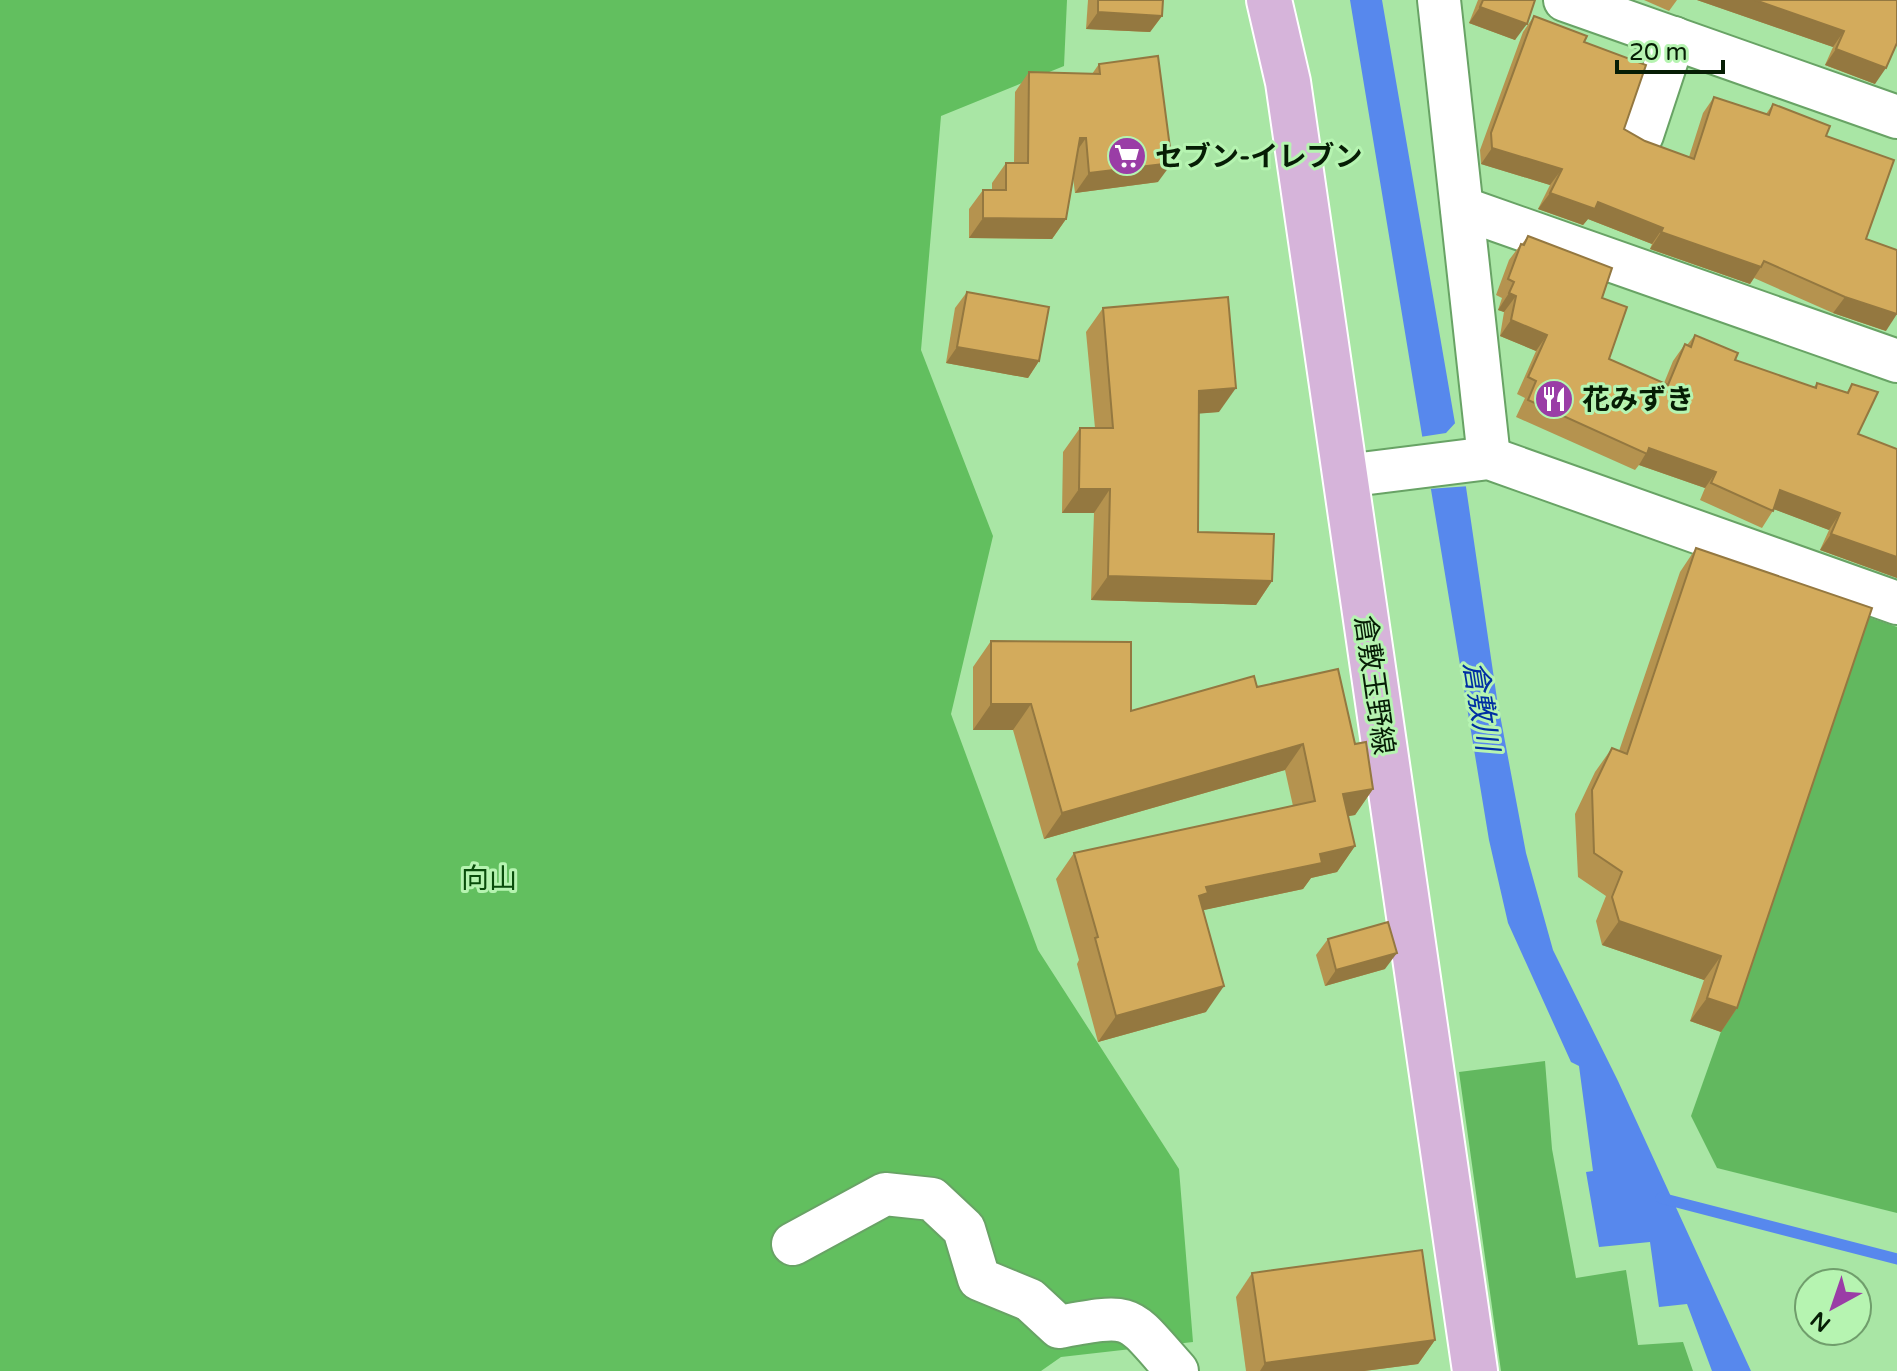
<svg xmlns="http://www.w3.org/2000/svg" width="1897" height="1371" font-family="'Varela Round','Noto Sans JP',sans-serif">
<rect width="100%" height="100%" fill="#a9e6a5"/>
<g fill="#62b85f">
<polygon points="1868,617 1897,627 1897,1213 1717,1168 1691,1116"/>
<polygon points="1545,1061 1552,1149 1576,1278 1626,1270 1638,1345 1683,1342 1693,1371 1501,1371 1459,1072"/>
</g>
<polygon fill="#62bf5f" points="0,0 1067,0 1064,66 941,116 921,350 993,536 951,714 1038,950 1179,1169 1193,1342 1061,1357 1041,1371 0,1371"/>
<polygon fill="#5788ed" points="1350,0 1382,0 1466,487 1497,699 1526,853 1553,950 1618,1081 1751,1371 1712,1371 1687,1304 1659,1307 1650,1242 1599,1247 1586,1172 1593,1171 1579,1066 1571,1062 1508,923 1489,840"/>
<polygon fill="#a9e6a5" points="1457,421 1470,486 1428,489 1420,437 1446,433"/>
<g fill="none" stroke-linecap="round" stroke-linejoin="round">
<polyline stroke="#5788ed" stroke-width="11" points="1661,1198 1897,1259"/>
<defs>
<g id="minor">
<polyline points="1439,0 1489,458"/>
<polyline points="1565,0 1897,117"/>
<polyline points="1642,135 1674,38"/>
<polyline points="1462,208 1897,361"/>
<polyline points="1345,476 1489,458 1897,603"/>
<path d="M793,1244L885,1194L932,1199L964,1229L979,1279L1030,1300L1059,1327C1136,1313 1126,1314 1177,1371"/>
</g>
<polyline id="primary" points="1269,0 1288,82 1475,1371"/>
</defs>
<use href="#minor" stroke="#68a365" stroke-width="46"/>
<use href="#primary" stroke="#fff" stroke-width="48"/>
<use href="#minor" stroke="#fff" stroke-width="42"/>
<use href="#primary" stroke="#d6b4da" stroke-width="44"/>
</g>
<g fill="#b5934f">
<polygon points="1088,0 1163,0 1162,16 1150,32 1086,29"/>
<polygon points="1478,0 1535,0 1515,40 1469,23"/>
<polygon points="1644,0 1677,0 1669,11"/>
<polygon points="1697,0 1897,0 1875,84 1825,65 1833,47"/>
<polygon points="1534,16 1584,42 1624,129 1645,141 1689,157 1703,113 1714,97 1766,114 1773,104 1826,136 1866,239 1886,331 1833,313 1754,278 1750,284 1650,249 1652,244 1588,219 1583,225 1538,209 1550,185 1481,164 1480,150 1523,32"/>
<polygon points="1099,64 1158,182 1075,193 1073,177 1066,219 1052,239 969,238 969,209 983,190 992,190 992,183 1006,163 1014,163 1015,92 1029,72 1092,74"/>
<polygon points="1528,236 1602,298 1609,359 1664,383 1673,361 1685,344 1687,345 1695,335 1735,360 1814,387 1817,383 1847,392 1852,384 1858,434 1897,449 1897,578 1820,550 1829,530 1774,509 1762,528 1700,500 1705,488 1639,465 1635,470 1516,417 1525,398 1517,394 1536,351 1500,336 1504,312 1498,310 1502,298 1496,295 1509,260 1521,244 1522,244"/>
<polygon points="967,292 1039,361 1028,378 946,363 955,308"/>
<polygon points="1103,308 1219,412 1199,413 1198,532 1272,581 1256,605 1091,600 1094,513 1062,513 1063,452 1080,428 1095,428 1086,332"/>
<polygon points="1696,548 1737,1008 1721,1032 1690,1021 1704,980 1602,945 1596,921 1606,896 1578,877 1575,814 1595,772 1612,748 1619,751 1680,572"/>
<polygon points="991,641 1131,711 1257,687 1355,744 1373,789 1355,815 1348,816 1355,846 1337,872 1311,878 1303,889 1203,910 1206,1012 1098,1042 1077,964 1079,960 1056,879 1074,853 1293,806 1285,770 1044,839 1013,730 973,730 973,667"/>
<polygon points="1328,939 1385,969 1325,986 1316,955"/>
<polygon points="1252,1273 1435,1340 1418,1364 1364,1371 1246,1371 1236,1297"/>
</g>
<g fill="#947840">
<polygon points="1697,0 1755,0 1844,31 1833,47"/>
<polygon points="1480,7 1527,24 1515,40 1469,23"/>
<polygon points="1098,12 1162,16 1150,32 1086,29"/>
<polygon points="1836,49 1886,68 1875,84 1825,65"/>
<polygon points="1080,138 1086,138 1072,158"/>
<polygon points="1492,148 1562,169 1550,185 1481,164"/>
<polygon points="1172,163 1158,182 1075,193 1089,173"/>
<polygon points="1550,193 1598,202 1663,228 1652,244 1588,219 1583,225 1538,209"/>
<polygon points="983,218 1066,219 1052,239 969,238"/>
<polygon points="1661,232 1761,267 1750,284 1650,249"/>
<polygon points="1509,293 1516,296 1504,312 1498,310"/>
<polygon points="1845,297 1897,314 1886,331 1833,313"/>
<polygon points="1511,320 1547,335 1536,351 1500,336"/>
<polygon points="957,347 1039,361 1028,378 946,363"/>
<polygon points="1236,388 1219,412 1183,415 1199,391"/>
<polygon points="1649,448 1716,472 1705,488 1639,465"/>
<polygon points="1079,489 1110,489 1094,513 1062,513"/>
<polygon points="1780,490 1840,513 1829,530 1768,507"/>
<polygon points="1831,534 1897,557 1897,578 1820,550"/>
<polygon points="1108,576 1272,581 1256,605 1091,600"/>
<polygon points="991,704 1031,704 1013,730 973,730"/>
<polygon points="1303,744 1285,770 1044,839 1062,813"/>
<polygon points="1373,789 1355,815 1325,820 1343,794"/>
<polygon points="1355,846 1337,872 1311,878 1303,889 1195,912 1199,896 1206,887 1320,854"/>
<polygon points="1619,921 1721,956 1704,980 1602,945"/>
<polygon points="1397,953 1385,969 1325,986 1336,970"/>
<polygon points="1224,986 1206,1012 1098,1042 1116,1016"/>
<polygon points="1707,998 1737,1008 1721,1032 1690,1021"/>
<polygon points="1435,1340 1418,1364 1364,1371 1260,1371 1265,1363"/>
</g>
<g fill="#d3ab5c" stroke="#947840" stroke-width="2">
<polygon points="1098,0 1163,0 1162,16 1098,12"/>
<polygon points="1483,0 1535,0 1527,24 1480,7"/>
<polygon points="1755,0 1897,0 1897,43 1886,68 1836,49 1844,31"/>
<polygon points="1534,16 1587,36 1584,42 1646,65 1624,129 1645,141 1694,159 1714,97 1769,115 1773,104 1830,126 1826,136 1894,160 1866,239 1897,250 1897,314 1845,297 1764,261 1761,267 1661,232 1663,228 1598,202 1595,209 1550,193 1562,169 1492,148 1491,133"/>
<polygon points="1158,56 1172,163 1089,173 1086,138 1080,138 1066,219 983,218 983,190 1006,190 1006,163 1028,163 1029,72 1100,74 1099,64"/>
<polygon points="1528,236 1612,268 1602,298 1627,307 1609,359 1668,385 1685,344 1691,347 1695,335 1738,353 1735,360 1816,388 1817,383 1848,393 1852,384 1878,392 1858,434 1897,449 1897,557 1831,534 1840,513 1780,490 1773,511 1711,483 1716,472 1649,448 1647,454 1528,400 1536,381 1528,377 1547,335 1511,320 1516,296 1509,293 1514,282 1508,279 1521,244 1524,245"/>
<polygon points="967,292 1049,307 1039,361 957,347"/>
<polygon points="1228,297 1236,388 1199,391 1198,532 1274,534 1272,581 1108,576 1110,489 1079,489 1080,428 1113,428 1103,308"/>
<polygon points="1696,548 1872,608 1737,1008 1707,998 1721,956 1619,921 1612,897 1622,872 1594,853 1592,790 1612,748 1627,754"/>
<polygon points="991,641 1131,642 1131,711 1254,676 1257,687 1338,669 1355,744 1366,742 1373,789 1343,794 1355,846 1320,854 1322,863 1206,887 1208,893 1199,896 1224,986 1116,1016 1095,938 1098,937 1074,853 1315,801 1303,744 1062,813 1031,704 991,704"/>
<polygon points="1388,922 1397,953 1336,970 1328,939"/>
<polygon points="1422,1250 1435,1340 1265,1363 1252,1273"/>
</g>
<defs>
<symbol id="supermarket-disc" viewBox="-11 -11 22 22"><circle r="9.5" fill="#9a3da6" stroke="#b6f4b1"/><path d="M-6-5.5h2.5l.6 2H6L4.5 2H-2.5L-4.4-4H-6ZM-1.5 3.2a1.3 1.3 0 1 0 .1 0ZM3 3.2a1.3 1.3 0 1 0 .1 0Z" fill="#fff"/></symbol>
<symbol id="restaurant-disc" viewBox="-11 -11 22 22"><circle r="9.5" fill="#9a3da6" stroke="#b6f4b1"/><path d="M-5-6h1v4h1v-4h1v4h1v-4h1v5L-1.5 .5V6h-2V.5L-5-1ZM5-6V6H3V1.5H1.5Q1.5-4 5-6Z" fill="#fff"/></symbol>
</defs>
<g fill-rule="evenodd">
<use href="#supermarket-disc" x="1105" y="134" width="44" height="44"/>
<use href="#restaurant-disc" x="1532" y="377" width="44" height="44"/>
</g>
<g text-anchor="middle" stroke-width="6" stroke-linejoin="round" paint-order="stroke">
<g font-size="28" font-weight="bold" fill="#061d05" stroke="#b6f4b1" text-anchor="start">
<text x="1155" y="166">セブン-イレブン</text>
<text x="1582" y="409">花みずき</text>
</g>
<g font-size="28" fill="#061d05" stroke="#b6f4b1">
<text transform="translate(1375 685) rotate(82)" y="10">倉敷玉野線</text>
</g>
<g font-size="28" fill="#094c0b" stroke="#b6f4b1">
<text x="489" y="888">向山</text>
</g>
<g font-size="30" font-style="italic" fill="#002fa3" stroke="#b6f4b1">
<text transform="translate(1481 706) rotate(81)" y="10">倉敷川</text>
</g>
</g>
<g transform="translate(1833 1307) rotate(220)"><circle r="38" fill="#b6f4b1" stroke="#709e6c" stroke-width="2"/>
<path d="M0-6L14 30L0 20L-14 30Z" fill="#9a3da6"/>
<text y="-12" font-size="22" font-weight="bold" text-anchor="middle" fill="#061d05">N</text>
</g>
<path d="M1617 60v12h106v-12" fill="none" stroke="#061d05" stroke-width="4"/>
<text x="1629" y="60" font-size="24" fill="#061d05" stroke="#b6f4b1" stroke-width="6" paint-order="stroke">20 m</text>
</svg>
